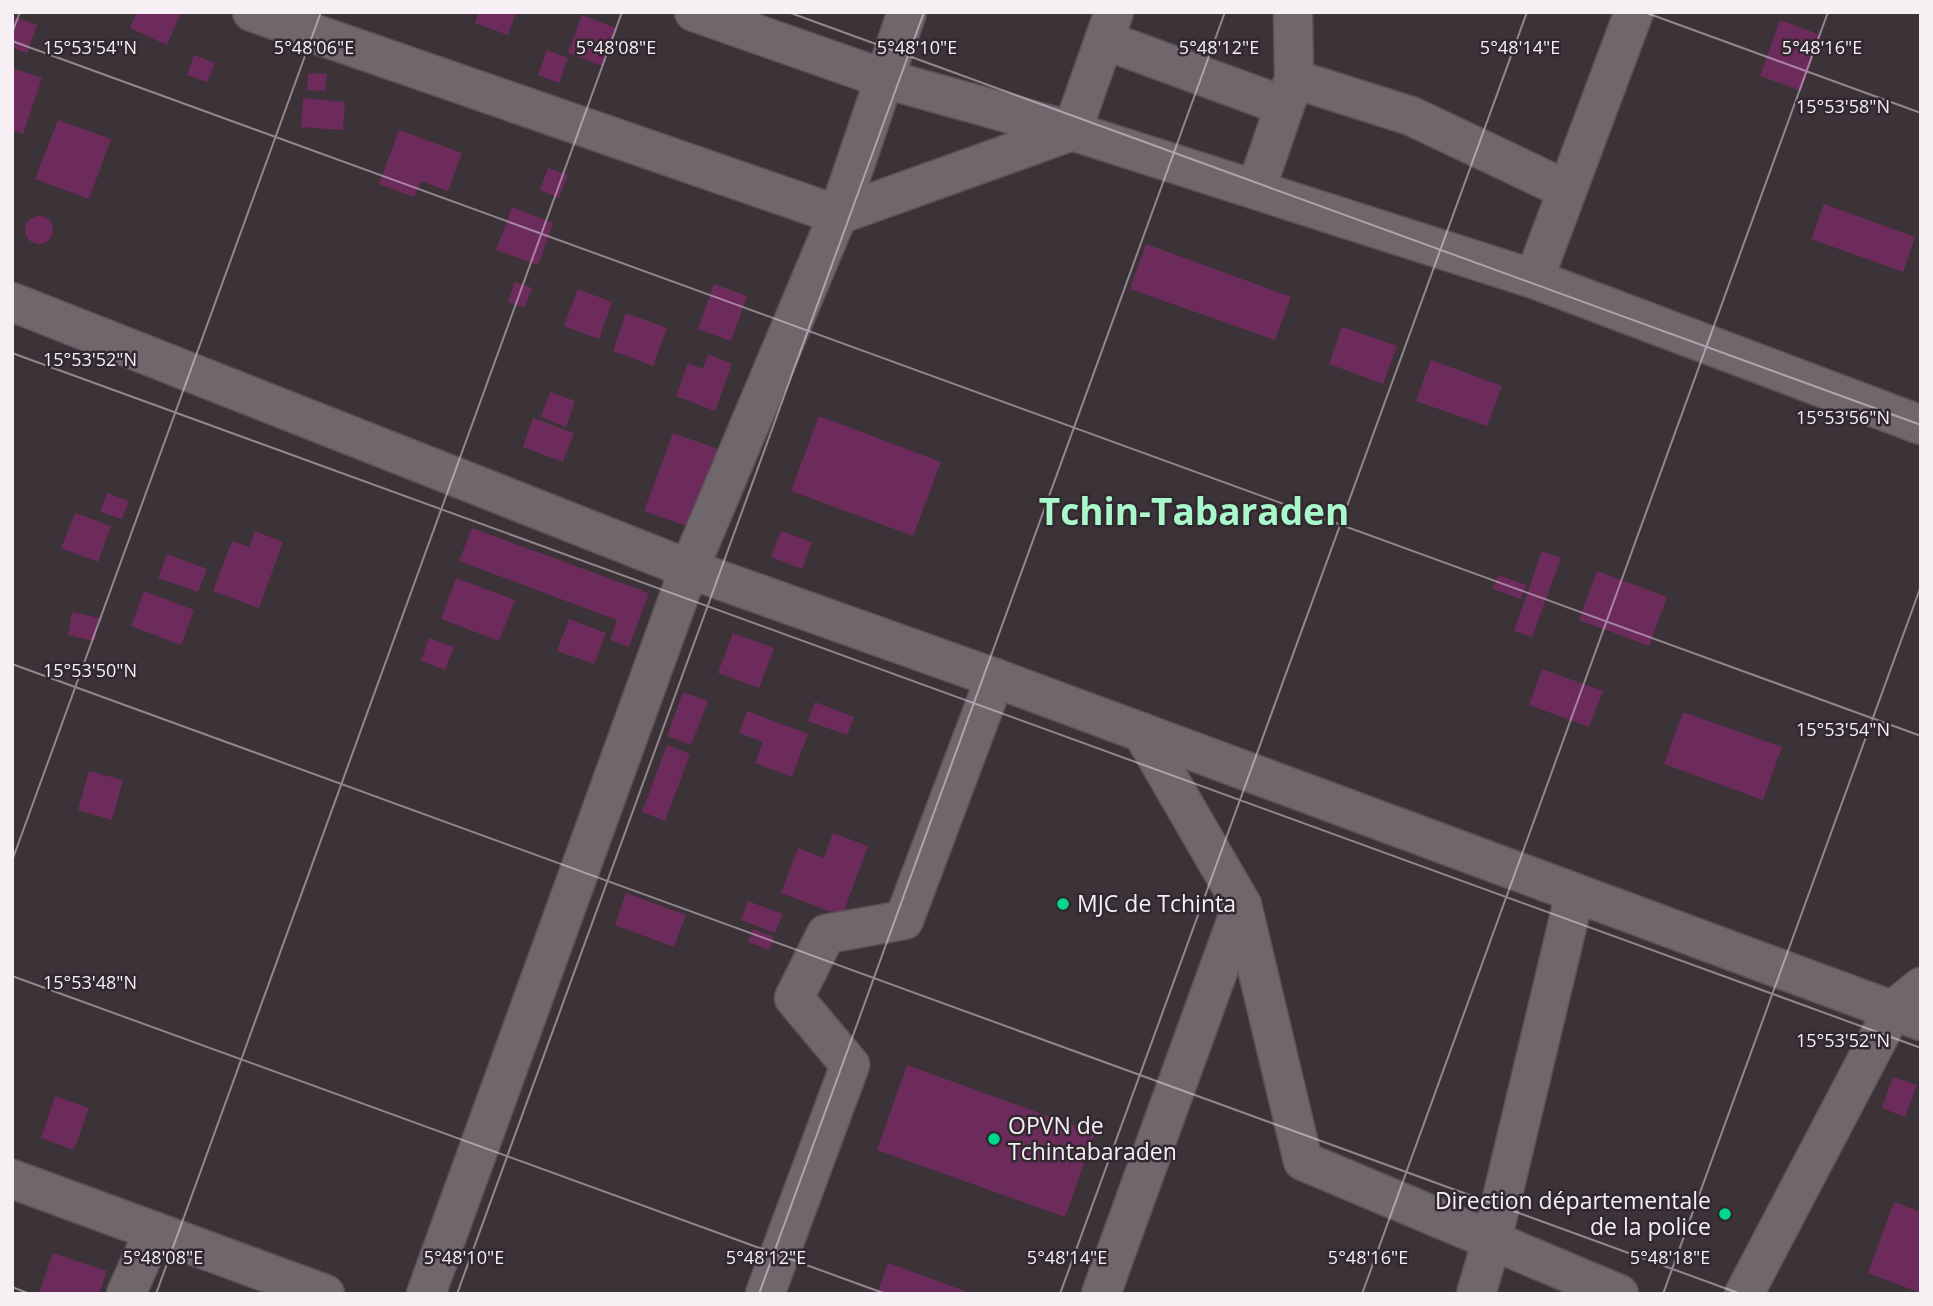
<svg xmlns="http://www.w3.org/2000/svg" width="1933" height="1306" font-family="'Open Sans',sans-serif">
<rect width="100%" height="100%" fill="#3c3339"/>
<g fill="#6c2b5b">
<polygon points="137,12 181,12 167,45 130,28"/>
<polygon points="479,12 516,12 508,35 475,23"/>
<polygon points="582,15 616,28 602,66 568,53"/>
<polygon points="12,16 37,25 27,53 12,48"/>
<polygon points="1780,20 1821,35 1801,91 1760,76"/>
<polygon points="547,50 568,58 559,83 538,75"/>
<polygon points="194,55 215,63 207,82 187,75"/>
<polygon points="12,68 42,78 23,134 12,130"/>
<polygon points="308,73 327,74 325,91 307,90"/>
<polygon points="303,98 345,102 343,130 301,127"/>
<polygon points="58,120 111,139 89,199 35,179"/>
<polygon points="399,130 462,153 448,191 421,181 414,197 379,184"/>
<polygon points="548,168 568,175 559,198 540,190"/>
<polygon points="1824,204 1915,237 1903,272 1811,239"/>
<polygon points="512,207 553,223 538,265 496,250"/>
<circle cx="39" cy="230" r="14"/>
<polygon points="1146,244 1291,297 1275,340 1130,289"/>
<polygon points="515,282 532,288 524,308 508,302"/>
<polygon points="714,284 747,296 731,341 698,329"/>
<polygon points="578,289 612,302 599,339 564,326"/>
<polygon points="626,313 667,328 653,366 613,351"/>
<polygon points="1342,327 1397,346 1383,384 1329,364"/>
<polygon points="708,354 732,364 715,411 676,396 688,363 703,369"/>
<polygon points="1431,360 1502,386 1487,426 1416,401"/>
<polygon points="550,392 575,401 566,427 541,417"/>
<polygon points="819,416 941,462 913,536 791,491"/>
<polygon points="533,418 574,433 563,462 523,447"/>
<polygon points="673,433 721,450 692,528 644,511"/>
<polygon points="107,493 129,501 122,519 100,512"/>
<polygon points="75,513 111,526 98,562 61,548"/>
<polygon points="472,528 649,593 629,647 610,640 617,620 459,561"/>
<polygon points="255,531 283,542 259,608 213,591 232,541 249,547"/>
<polygon points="781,531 812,542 802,569 771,557"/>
<polygon points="1542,551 1561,558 1532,637 1514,631"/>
<polygon points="167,554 207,569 198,592 158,578"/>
<polygon points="1597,571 1667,597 1649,646 1579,620"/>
<polygon points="1498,575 1526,585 1521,599 1493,589"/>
<polygon points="456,578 515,600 499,641 441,619"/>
<polygon points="144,591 194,610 181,645 131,626"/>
<polygon points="72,612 99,618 94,641 68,635"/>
<polygon points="569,619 606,633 594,664 557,651"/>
<polygon points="733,633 774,648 759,688 718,673"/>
<polygon points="429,638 454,647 445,670 421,661"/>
<polygon points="1542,669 1603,691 1589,727 1529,705"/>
<polygon points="683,692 708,701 691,745 667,736"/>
<polygon points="815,702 854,717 847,735 808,721"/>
<polygon points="747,711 808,734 792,777 755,763 763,742 739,733"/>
<polygon points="1683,712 1782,747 1763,800 1664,764"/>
<polygon points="667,745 690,754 665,821 642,812"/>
<polygon points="89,771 123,780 112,820 78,810"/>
<polygon points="833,833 868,846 842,916 781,893 798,848 824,858"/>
<polygon points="626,893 686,915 674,947 615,925"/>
<polygon points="748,901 783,914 775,933 741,920"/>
<polygon points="753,929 774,937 769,950 748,942"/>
<polygon points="907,1065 1095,1133 1065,1217 877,1150"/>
<polygon points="1893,1077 1917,1085 1905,1117 1882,1108"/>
<polygon points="55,1096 89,1108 74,1150 41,1138"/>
<polygon points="1894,1202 1921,1212 1921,1293 1868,1273"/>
<polygon points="53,1253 107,1271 99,1294 39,1293"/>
<polygon points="888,1263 965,1291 964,1294 877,1294"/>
</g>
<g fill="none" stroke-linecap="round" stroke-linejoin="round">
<defs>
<g id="minor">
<polyline points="252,12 838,215 1072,131 1114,12"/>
<polyline points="694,12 885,79 1072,131 1534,279 1921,425"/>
<polyline points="1104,40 1284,106"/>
<polyline points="1294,79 1411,116 1567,190"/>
<polyline points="1256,189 1294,79 1293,12"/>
<polyline points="1534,279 1634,12"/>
<polyline points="12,302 689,569 995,678 1921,1021"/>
<polyline points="1142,732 1242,905 1303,1161 1619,1294"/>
<polyline points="12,1179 325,1294"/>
<polyline points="126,1294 154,1231"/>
<polyline points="426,1294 689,569 838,215 907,12"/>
<polyline points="765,1294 850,1065 794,998 826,934 904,920 995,678"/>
<polyline points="1101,1294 1242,905"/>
<polyline points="1476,1294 1492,1240 1575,893"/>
<polyline points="1744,1294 1893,1010 1921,987"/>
</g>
</defs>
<use href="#minor" stroke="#595257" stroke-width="41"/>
<use href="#minor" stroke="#70676d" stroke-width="38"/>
</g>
<path fill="none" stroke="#f6f0f4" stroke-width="2" stroke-opacity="0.45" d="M788,12L1921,425M1644,12L1921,113M12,33L20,12M12,41L1921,736M12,353L1921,1048M12,664L1741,1294M12,861L321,12M12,976L886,1294M12,1287L30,1294M156,1294L622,12M457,1294L924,12M759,1294L1225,12M1060,1294L1527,12M1362,1294L1828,12M1663,1294L1921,586"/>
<g fill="#00d98c" stroke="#31292f" stroke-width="2.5">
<circle cx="1063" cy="904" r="7"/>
<circle cx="994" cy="1139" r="7"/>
<circle cx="1725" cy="1214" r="7"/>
</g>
<g text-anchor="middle" stroke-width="5" stroke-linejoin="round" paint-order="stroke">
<g font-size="23" fill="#f6f0f4" stroke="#31292f" text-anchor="start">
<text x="1077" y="912">MJC de Tchinta</text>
<text x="1008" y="1134">OPVN de<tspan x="1008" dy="26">Tchintabaraden</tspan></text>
<text x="1711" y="1209" text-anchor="end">Direction départementale<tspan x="1711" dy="26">de la police</tspan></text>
</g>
<g font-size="37" font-weight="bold" fill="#a8f8cb" stroke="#31292f">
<text x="1194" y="525">Tchin-Tabaraden</text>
</g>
</g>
<g font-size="18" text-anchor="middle" fill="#f6f0f4" stroke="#31292f" stroke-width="5" stroke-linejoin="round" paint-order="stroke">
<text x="616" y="54">5°48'08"E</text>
<text x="917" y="54">5°48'10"E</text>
<text x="1219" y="54">5°48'12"E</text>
<text x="1520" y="54">5°48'14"E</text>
<text x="314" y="54">5°48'06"E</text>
<text x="1822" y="54">5°48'16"E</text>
<text x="90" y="54">15°53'54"N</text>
<text x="1843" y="113">15°53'58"N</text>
<text x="90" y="366">15°53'52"N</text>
<text x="1843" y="424">15°53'56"N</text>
<text x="90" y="677">15°53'50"N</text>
<text x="1843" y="736">15°53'54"N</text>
<text x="90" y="989">15°53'48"N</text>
<text x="1843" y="1047">15°53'52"N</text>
<text x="163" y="1264">5°48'08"E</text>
<text x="464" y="1264">5°48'10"E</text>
<text x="766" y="1264">5°48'12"E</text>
<text x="1067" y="1264">5°48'14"E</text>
<text x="1368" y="1264">5°48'16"E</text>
<text x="1670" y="1264">5°48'18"E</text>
</g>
<rect width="1933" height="1306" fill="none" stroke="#f6f0f4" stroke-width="28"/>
</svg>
